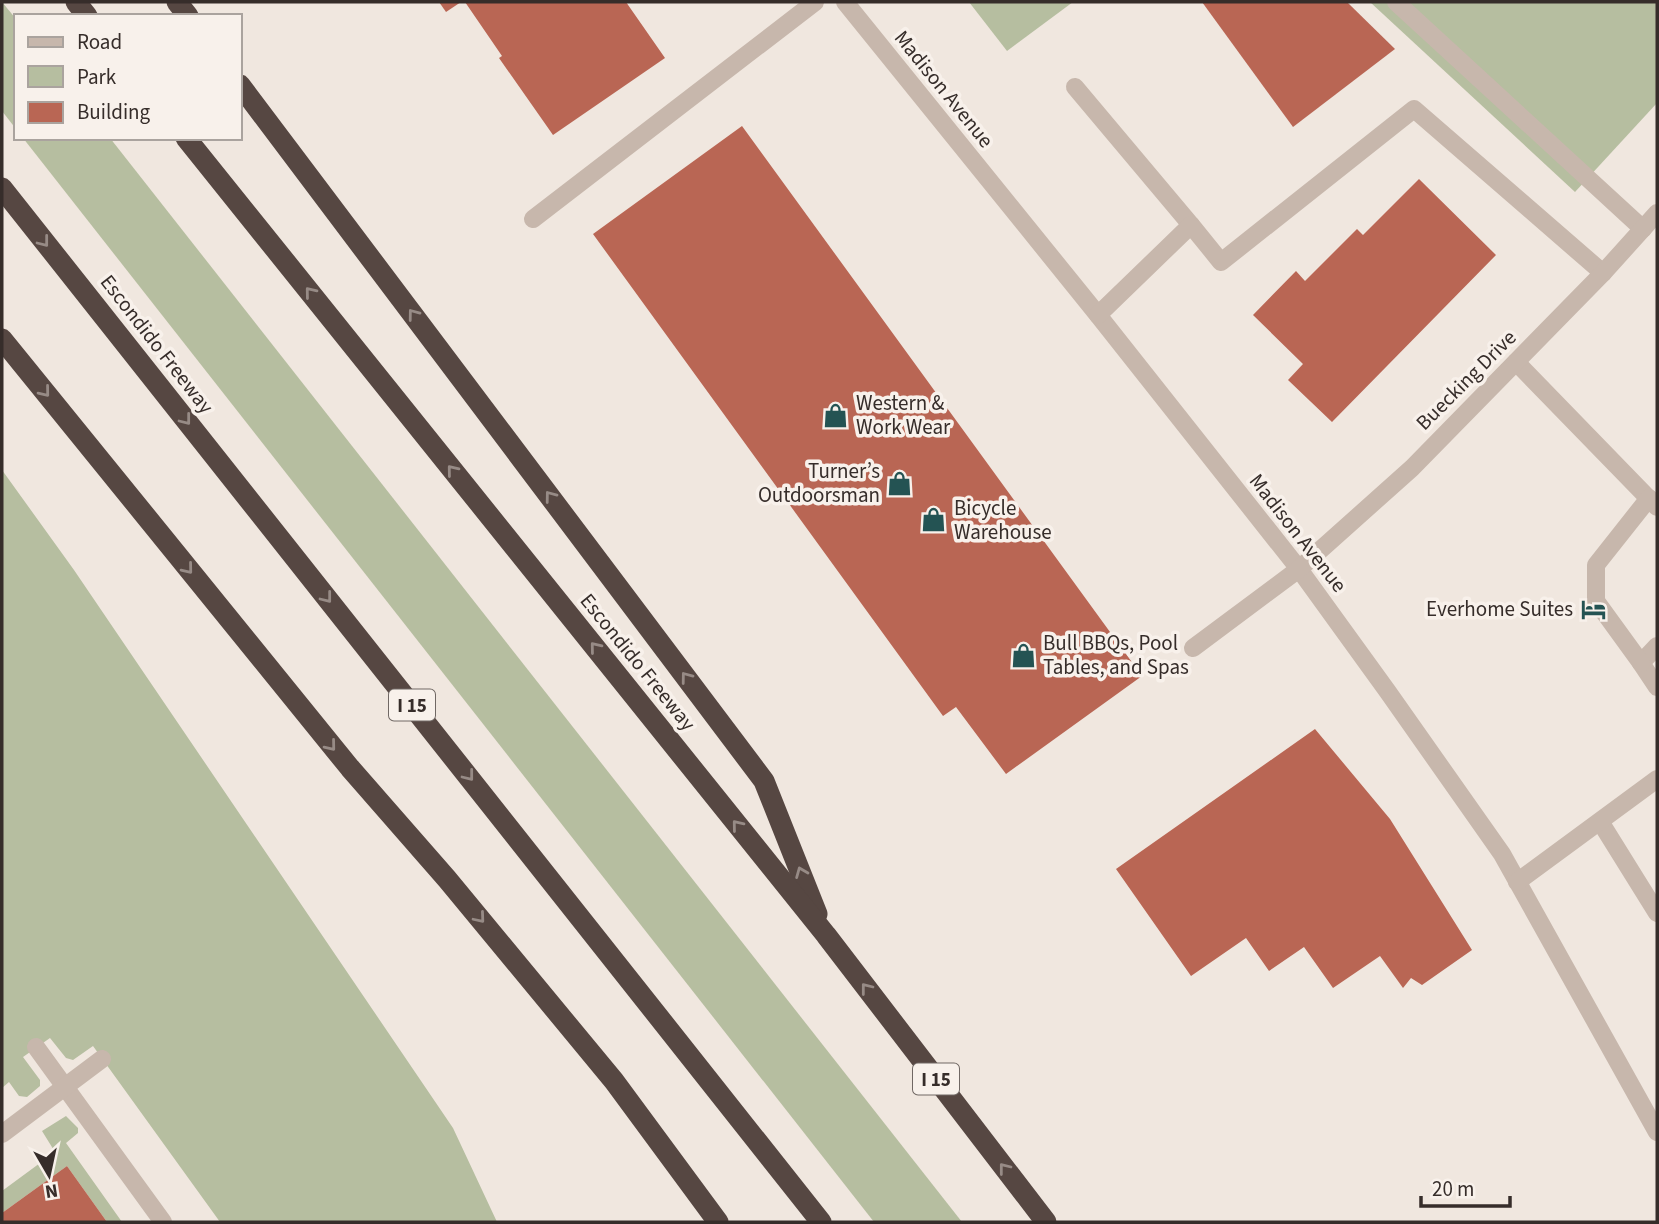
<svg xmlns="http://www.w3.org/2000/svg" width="1659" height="1224" font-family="'Source Sans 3',sans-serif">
<rect width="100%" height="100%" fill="#f0e7df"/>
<g fill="#b6bea0">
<polygon points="2,2 16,19 16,129 2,111"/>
<polygon points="969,2 1073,2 1007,51"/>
<polygon points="1370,2 1657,2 1657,103 1575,192"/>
<polygon points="23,138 110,138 962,1222 874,1222"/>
<polygon points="2,470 74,570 453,1128 497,1222 220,1222 93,1046 73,1060 66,1058 50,1038 23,1057 40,1080 40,1086 27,1097 19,1096 9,1082 2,1088"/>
<polygon points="66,1116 78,1128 78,1133 66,1143 122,1222 107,1222 67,1166 2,1213 2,1191 55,1152 42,1131"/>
</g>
<g fill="#b96654">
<polygon points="439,2 461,2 446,12"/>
<polygon points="465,2 626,2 665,58 553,135 499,58 502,56"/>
<polygon points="1202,2 1347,2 1395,49 1293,127"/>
<polygon points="742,126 1142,676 1006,774 956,707 943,716 593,234"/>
<polygon points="1419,179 1496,255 1332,422 1288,380 1303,364 1253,315 1296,271 1305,281 1357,229 1363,235"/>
<polygon points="1315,729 1390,819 1472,950 1422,985 1411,978 1403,988 1380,956 1333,988 1304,947 1269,971 1246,938 1191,976 1116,869"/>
<polygon points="67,1166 107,1222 2,1222 2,1213"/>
</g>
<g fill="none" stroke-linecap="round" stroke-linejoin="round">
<g stroke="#c7b7ac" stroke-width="18">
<polyline points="845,2 1098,315 1299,569 1388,692 1502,854 1657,1132"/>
<polyline points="1396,2 1643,229"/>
<polyline points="1075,87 1191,225"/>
<polyline points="533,219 815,2"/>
<polyline points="1098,315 1191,225 1221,262 1414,109 1603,273"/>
<polyline points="1516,362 1657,507"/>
<polyline points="1657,646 1641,663 1657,687"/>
<polyline points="1193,648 1299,569 1412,468 1603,273 1657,213"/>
<polyline points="1641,663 1596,601 1596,565 1649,498"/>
<polyline points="1601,823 1657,913"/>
<polyline points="1517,882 1657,779"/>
<polyline points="36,1047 163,1222"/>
<polyline points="2,1134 102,1059"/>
</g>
<g stroke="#564742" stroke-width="21">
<polyline points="76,2 87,16"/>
<polyline points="177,2 188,16"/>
<polyline points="240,85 764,781 817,914"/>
<polyline points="186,138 826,935 1046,1222"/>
<polyline points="2,188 821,1222"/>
<polyline points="2,339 350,768 447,879 614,1081 718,1222"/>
</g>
</g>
<defs><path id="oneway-chevron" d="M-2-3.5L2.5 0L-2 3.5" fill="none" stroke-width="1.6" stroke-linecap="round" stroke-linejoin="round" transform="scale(1.75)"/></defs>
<g stroke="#978b86">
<use href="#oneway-chevron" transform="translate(44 242) rotate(52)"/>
<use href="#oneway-chevron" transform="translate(310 292) rotate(-129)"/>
<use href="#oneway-chevron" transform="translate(413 314) rotate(-127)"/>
<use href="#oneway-chevron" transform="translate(45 392) rotate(51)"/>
<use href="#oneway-chevron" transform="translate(186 420) rotate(52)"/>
<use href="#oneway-chevron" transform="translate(452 470) rotate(-129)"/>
<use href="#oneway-chevron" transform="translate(550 496) rotate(-127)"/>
<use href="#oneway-chevron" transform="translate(188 569) rotate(51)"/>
<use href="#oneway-chevron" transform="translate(327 598) rotate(52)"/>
<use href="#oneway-chevron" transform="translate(595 647) rotate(-129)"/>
<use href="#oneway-chevron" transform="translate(686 677) rotate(-127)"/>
<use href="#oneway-chevron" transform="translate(331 746) rotate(51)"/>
<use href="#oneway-chevron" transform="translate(469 776) rotate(52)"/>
<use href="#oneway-chevron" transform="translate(737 825) rotate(-129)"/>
<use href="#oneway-chevron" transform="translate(801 872) rotate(-112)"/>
<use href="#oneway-chevron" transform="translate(480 918) rotate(50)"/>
<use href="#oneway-chevron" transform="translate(866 988) rotate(-128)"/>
<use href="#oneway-chevron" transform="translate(1004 1168) rotate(-128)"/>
</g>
<defs>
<symbol id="shop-bare" viewBox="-9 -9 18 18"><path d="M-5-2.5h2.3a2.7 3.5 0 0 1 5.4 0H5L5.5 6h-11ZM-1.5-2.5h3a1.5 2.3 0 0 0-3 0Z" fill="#245353" stroke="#f8f1eb" stroke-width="2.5" paint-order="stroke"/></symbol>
<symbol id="hotel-bare" viewBox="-9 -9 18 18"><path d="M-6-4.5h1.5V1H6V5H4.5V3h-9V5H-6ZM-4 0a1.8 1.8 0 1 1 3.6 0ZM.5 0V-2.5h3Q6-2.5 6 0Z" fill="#245353" stroke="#f8f1eb" stroke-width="2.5" paint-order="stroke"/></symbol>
</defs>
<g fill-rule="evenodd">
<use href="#shop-bare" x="818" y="398" width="35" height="35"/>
<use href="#shop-bare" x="882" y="466" width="35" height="35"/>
<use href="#shop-bare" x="916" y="502" width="35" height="35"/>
<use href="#hotel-bare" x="1576" y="592" width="35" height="35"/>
<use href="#shop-bare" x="1006" y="638" width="35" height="35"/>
</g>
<g text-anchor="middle" stroke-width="7" stroke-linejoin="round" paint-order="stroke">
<g fill="#f8f1eb" stroke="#706864" stroke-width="2">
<rect x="389" y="689.5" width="46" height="31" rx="5"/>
<rect x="913" y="1063.5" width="46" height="31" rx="5"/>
</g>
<g font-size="19" font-weight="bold" fill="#362d2a">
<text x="412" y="712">I 15</text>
<text x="936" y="1086">I 15</text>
</g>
<g font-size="21" fill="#362d2a" stroke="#f8f1eb">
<text transform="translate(944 89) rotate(51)" y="7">Madison Avenue</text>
<text transform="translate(157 344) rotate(52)" y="7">Escondido Freeway</text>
<text transform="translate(1466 380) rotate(-45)" y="7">Buecking Drive</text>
<text transform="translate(1298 533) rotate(52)" y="7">Madison Avenue</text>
<text transform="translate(638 662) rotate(51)" y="7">Escondido Freeway</text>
</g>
<g font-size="21" fill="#362d2a" stroke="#f8f1eb" text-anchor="start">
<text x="856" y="410">Western &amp;<tspan x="856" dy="24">Work Wear</tspan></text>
<text x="880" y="478" text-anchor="end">Turner’s<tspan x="880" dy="24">Outdoorsman</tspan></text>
<text x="954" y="515">Bicycle<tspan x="954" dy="24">Warehouse</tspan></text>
<text x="1573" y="616" text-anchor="end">Everhome Suites</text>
<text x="1043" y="650">Bull BBQs, Pool<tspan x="1043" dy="24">Tables, and Spas</tspan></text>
</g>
</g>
<rect width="1659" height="1224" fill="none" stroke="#362d2a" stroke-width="7"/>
<rect x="14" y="14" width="228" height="126" fill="#f8f1eb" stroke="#aaa39e" stroke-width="2"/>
<rect x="28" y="37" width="35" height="10" fill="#c7b7ac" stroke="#aaa39e" stroke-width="2"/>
<text x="77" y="49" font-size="21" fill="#362d2a">Road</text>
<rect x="28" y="66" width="35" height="21" fill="#b6bea0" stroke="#aaa39e" stroke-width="2"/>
<text x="77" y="84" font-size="21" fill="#362d2a">Park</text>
<rect x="28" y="102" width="35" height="21" fill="#b96654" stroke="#aaa39e" stroke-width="2"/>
<text x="77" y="119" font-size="21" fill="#362d2a">Building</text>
<g transform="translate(49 1175) rotate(171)" stroke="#f8f1eb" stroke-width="5" paint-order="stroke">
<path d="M0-5L12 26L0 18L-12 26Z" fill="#362d2a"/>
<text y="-10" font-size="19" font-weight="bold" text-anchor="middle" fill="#362d2a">N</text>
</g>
<path d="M1421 1196v10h89v-10" fill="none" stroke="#362d2a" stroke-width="3.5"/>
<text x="1432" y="1196" font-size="21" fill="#362d2a" stroke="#f8f1eb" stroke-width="5" paint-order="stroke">20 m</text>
</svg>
